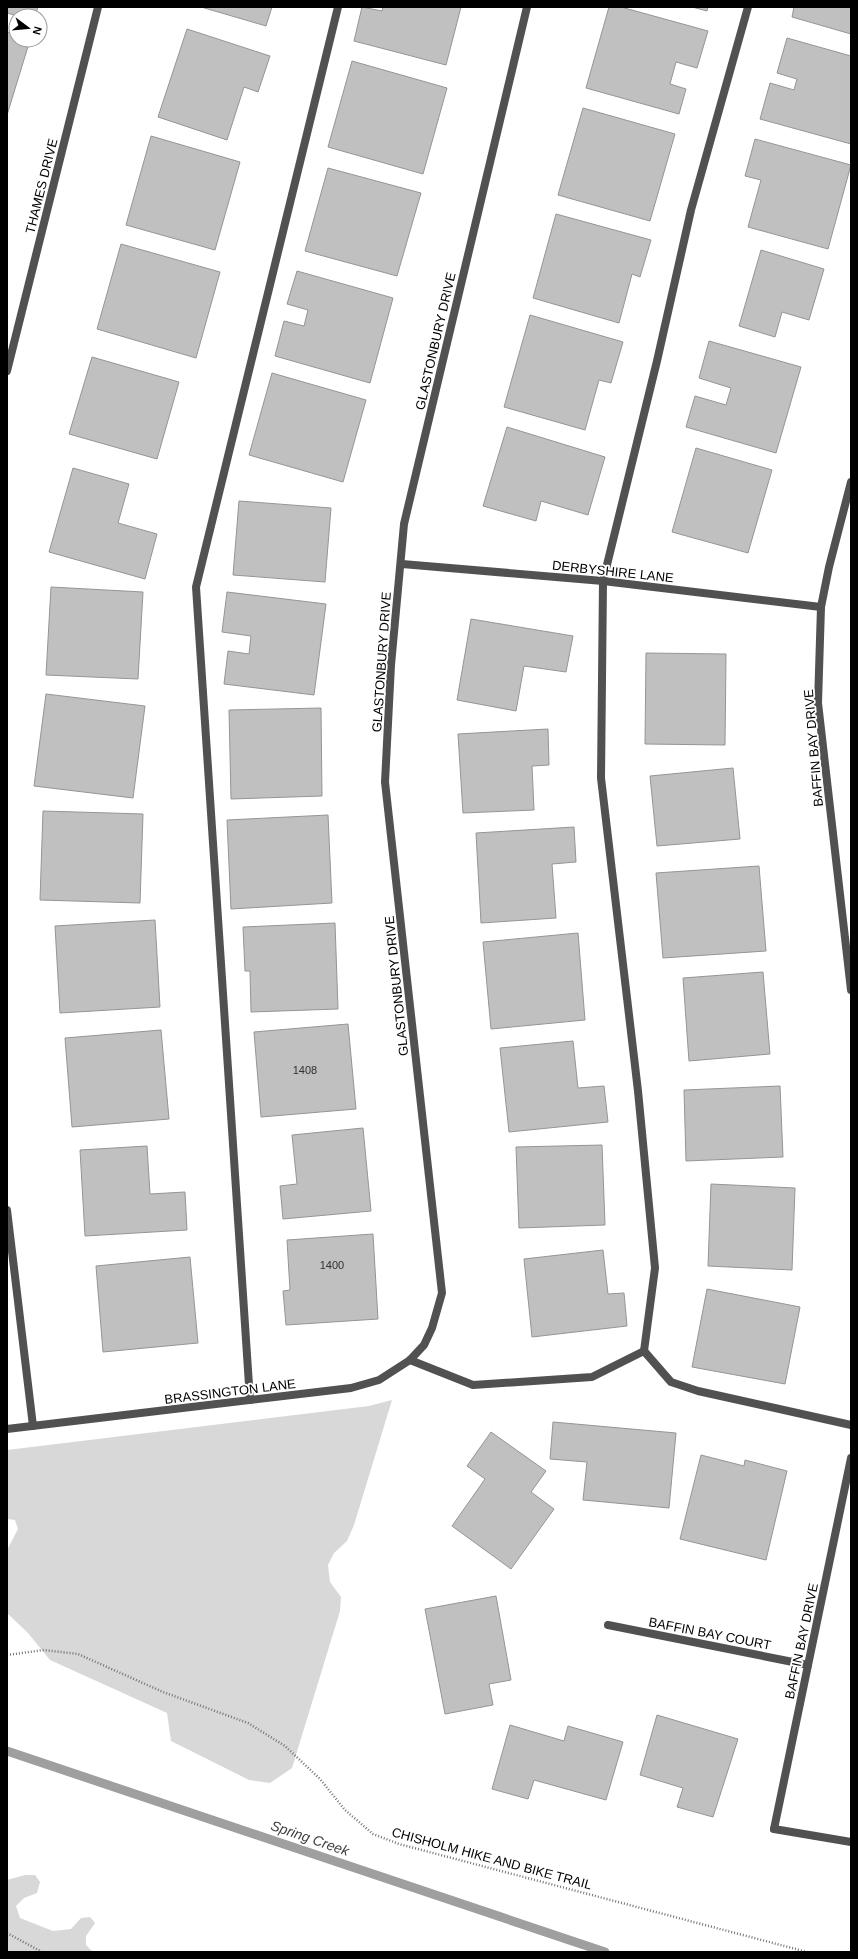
<svg xmlns="http://www.w3.org/2000/svg" width="858" height="1959" font-family="Helvetica,sans-serif">
<rect width="100%" height="100%" fill="#fff"/>
<g fill="#d8d8d8">
<polygon points="392,1400 354,1525 347,1541 334,1553 328,1565 330,1582 341,1597 340,1611 292,1768 270,1783 249,1780 171,1741 167,1713 50,1660 28,1633 7,1613 7,1550 18,1529 15,1520 7,1519 7,1450 369,1406"/>
<polygon points="25,1875 35,1875 40,1882 37,1893 24,1898 16,1906 20,1918 53,1931 71,1929 81,1918 90,1917 95,1923 86,1936 86,1945 93,1952 7,1952 7,1880"/>
</g>
<g fill="none" stroke-linecap="round" stroke-linejoin="round">
<polyline stroke="#9f9f9f" stroke-width="9" points="7,1751 605,1952"/>
</g>
<g fill="#c0c0c0" stroke="#959595">
<polygon points="7,7 38,7 35,16 18,16 7,13"/>
<polygon points="201,7 272,7 266,26"/>
<polygon points="362,7 382,11 383,7 461,7 446,65 354,41"/>
<polygon points="609,7 621,7 708,31 697,68 676,62 670,84 686,89 679,114 586,88"/>
<polygon points="692,7 708,7 707,11"/>
<polygon points="794,7 851,7 851,34 792,17"/>
<polygon points="187,29 270,56 258,92 244,87 227,140 158,117"/>
<polygon points="7,32 16,34 16,40 30,40 7,115"/>
<polygon points="787,38 851,56 851,144 760,119 770,83 794,90 797,79 777,73"/>
<polygon points="352,61 447,88 423,174 328,147"/>
<polygon points="583,108 675,134 650,221 558,195"/>
<polygon points="151,136 240,162 215,250 126,225"/>
<polygon points="755,139 851,165 828,249 748,227 761,180 745,176"/>
<polygon points="328,168 421,193 397,276 305,251"/>
<polygon points="556,214 651,240 640,277 632,274 619,323 533,298"/>
<polygon points="121,244 220,272 196,358 97,329"/>
<polygon points="761,250 824,269 809,320 782,312 775,337 739,326"/>
<polygon points="297,271 393,298 370,383 275,356 284,321 304,326 308,310 287,304"/>
<polygon points="530,315 623,342 611,383 599,380 585,430 504,407"/>
<polygon points="709,341 801,367 776,453 686,427 695,396 726,405 731,388 699,378"/>
<polygon points="92,357 179,382 157,459 69,434"/>
<polygon points="272,373 366,400 343,482 249,455"/>
<polygon points="507,427 605,457 588,515 541,501 536,521 483,506"/>
<polygon points="696,448 772,470 748,553 672,532"/>
<polygon points="73,468 129,484 118,523 157,534 145,579 49,552"/>
<polygon points="239,501 331,508 325,582 233,575"/>
<polygon points="51,587 143,592 138,679 46,675"/>
<polygon points="227,592 326,604 314,695 224,684 228,651 249,654 251,636 222,632"/>
<polygon points="471,619 573,636 566,672 524,666 516,711 457,700"/>
<polygon points="646,653 726,654 725,745 645,744"/>
<polygon points="46,694 145,706 133,798 34,786"/>
<polygon points="321,708 322,796 231,799 229,710"/>
<polygon points="548,729 549,765 532,766 534,810 463,813 458,734"/>
<polygon points="733,768 740,839 657,846 650,776"/>
<polygon points="43,811 143,814 140,903 40,900"/>
<polygon points="328,815 332,903 231,909 227,820"/>
<polygon points="574,827 576,862 552,864 556,918 481,923 476,833"/>
<polygon points="759,866 766,951 663,958 656,873"/>
<polygon points="155,920 160,1007 60,1013 55,926"/>
<polygon points="335,923 338,1009 251,1012 250,971 245,971 243,927"/>
<polygon points="578,933 585,1020 491,1029 483,942"/>
<polygon points="763,972 770,1054 689,1061 683,978"/>
<polygon points="348,1024 356,1109 261,1117 254,1032"/>
<polygon points="161,1030 169,1119 72,1127 65,1038"/>
<polygon points="573,1041 578,1088 604,1086 608,1122 509,1132 500,1048"/>
<polygon points="780,1086 783,1157 686,1161 684,1090"/>
<polygon points="363,1128 371,1211 283,1219 280,1186 297,1184 292,1135"/>
<polygon points="602,1145 605,1225 519,1228 516,1147"/>
<polygon points="147,1146 150,1194 185,1192 187,1230 85,1236 80,1150"/>
<polygon points="711,1184 795,1188 792,1270 708,1266"/>
<polygon points="373,1234 378,1319 286,1325 283,1291 290,1290 287,1240"/>
<polygon points="603,1250 608,1294 624,1293 627,1326 532,1337 524,1259"/>
<polygon points="190,1257 198,1343 103,1352 96,1266"/>
<polygon points="707,1289 800,1307 785,1384 692,1367"/>
<polygon points="553,1422 676,1433 669,1508 583,1500 587,1462 550,1459"/>
<polygon points="491,1432 546,1471 531,1492 554,1509 511,1569 452,1526 485,1479 467,1466"/>
<polygon points="701,1455 744,1466 745,1460 787,1471 766,1560 680,1539"/>
<polygon points="496,1596 511,1680 489,1684 493,1705 445,1714 425,1609"/>
<polygon points="657,1715 738,1739 713,1817 677,1807 683,1788 640,1775"/>
<polygon points="510,1725 564,1741 568,1726 623,1742 606,1800 534,1780 528,1799 492,1789"/>
</g>
<g fill="none" stroke-linecap="round" stroke-linejoin="round">
<g stroke="#737373" stroke-width="2.5" stroke-dasharray="1 2" stroke-linecap="butt">
<polyline points="7,1655 44,1650 78,1654 163,1692 248,1723 285,1746 320,1779 345,1810 373,1834 399,1844 807,1952"/>
<polyline points="7,1933 42,1952"/>
</g>
<g stroke="#515151" stroke-width="8">
<polyline points="644,1351 655,1268 638,1091 601,778 603,581 657,361 691,210 748,7"/>
<polyline points="410,1360 473,1385 592,1377 644,1351 671,1382 698,1391 851,1425"/>
<polyline points="250,1400 196,587 338,7"/>
</g>
<g stroke="#515151" stroke-width="8">
<polyline points="7,371 98,7"/>
<polyline points="402,564 603,581 821,607"/>
<polyline points="7,1210 33,1426"/>
<polyline points="7,1429 351,1388 379,1380 410,1360 424,1345 432,1328 442,1293 385,782 391,665 404,524 527,7"/>
<polyline points="608,1625 808,1665"/>
<polyline points="774,1829 851,1842"/>
</g>
<g stroke="#515151" stroke-width="8">
<polyline points="851,482 829,567 821,607 818,703 851,990"/>
<polyline points="774,1829 851,1458"/>
</g>
</g>
<g text-anchor="middle" stroke-width="3.5" stroke-linejoin="round" paint-order="stroke">
<g font-size="11" fill="#303030">
<text x="305" y="1074">1408</text>
<text x="332" y="1269">1400</text>
</g>
<g font-size="13" fill="#000" stroke="#fff">
<text transform="translate(41 186) rotate(-76)" y="5">THAMES DRIVE</text>
<text transform="translate(435 341) rotate(-77)" y="5">GLASTONBURY DRIVE</text>
<text transform="translate(613 571) rotate(6)" y="5">DERBYSHIRE LANE</text>
<text transform="translate(381 662) rotate(-86)" y="5">GLASTONBURY DRIVE</text>
<text transform="translate(813 748) rotate(-95)" y="5">BAFFIN BAY DRIVE</text>
<text transform="translate(396 986) rotate(-96)" y="5">GLASTONBURY DRIVE</text>
<text transform="translate(230 1391) rotate(-7)" y="5">BRASSINGTON LANE</text>
<text transform="translate(710 1633) rotate(11)" y="5">BAFFIN BAY COURT</text>
<text transform="translate(801 1641) rotate(-78)" y="5">BAFFIN BAY DRIVE</text>
<text transform="translate(492 1858) rotate(15)" y="5">CHISHOLM HIKE AND BIKE TRAIL</text>
</g>
<g font-size="14" font-style="italic" fill="#404040" stroke="#fff">
<text transform="translate(310 1838) rotate(19)" y="5">Spring Creek</text>
</g>
</g>
<rect width="858" height="1959" fill="none" stroke="#000000" stroke-width="16"/>
<g transform="translate(28 28) rotate(106)"><circle r="19" fill="#ffffff" stroke="#999999"/>
<path d="M0-3L7 15L0 10L-7 15Z" fill="#000000"/>
<text y="-6" font-size="11" font-weight="bold" text-anchor="middle" fill="#000000">N</text>
</g>
</svg>
